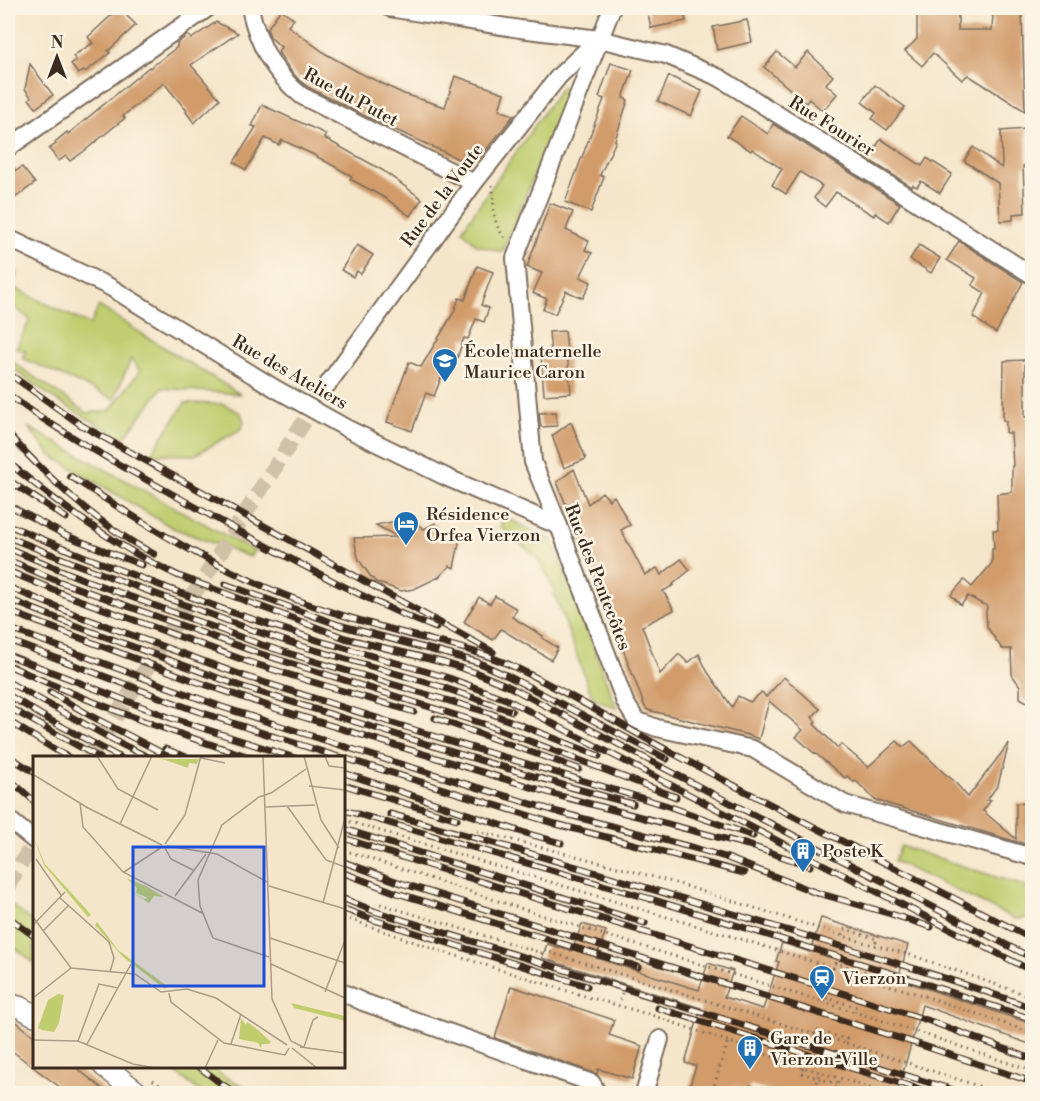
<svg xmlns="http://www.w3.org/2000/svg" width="1040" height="1101" font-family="'Libre Bodoni',serif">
<rect width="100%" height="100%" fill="#fcf5e5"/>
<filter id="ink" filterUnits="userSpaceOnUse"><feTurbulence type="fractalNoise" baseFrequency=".0167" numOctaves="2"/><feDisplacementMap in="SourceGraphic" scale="12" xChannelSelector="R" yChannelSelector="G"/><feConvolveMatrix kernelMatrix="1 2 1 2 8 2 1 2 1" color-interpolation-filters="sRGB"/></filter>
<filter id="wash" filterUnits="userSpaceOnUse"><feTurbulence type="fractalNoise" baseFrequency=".008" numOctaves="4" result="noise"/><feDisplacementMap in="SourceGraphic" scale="24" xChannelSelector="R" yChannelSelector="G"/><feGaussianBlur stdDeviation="1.35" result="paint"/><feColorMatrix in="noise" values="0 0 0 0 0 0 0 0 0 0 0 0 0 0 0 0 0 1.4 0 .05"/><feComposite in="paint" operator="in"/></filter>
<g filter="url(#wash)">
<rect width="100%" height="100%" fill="#f5e6cb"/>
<g fill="#c0cd6f" stroke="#7e7c46" stroke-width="1.5">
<polygon points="562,86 568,93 502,252 477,245 462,230"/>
<polygon points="8,267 17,272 12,287 90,325 99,306 150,339 240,394 162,388 123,439 56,400 8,365 8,359 87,413 109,411 140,371 131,359 114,399 22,358 26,351 16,348 30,320 8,301"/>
<polygon points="185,403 223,404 241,413 244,422 241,429 195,455 151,454"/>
<polygon points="28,427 254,551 250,557 173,528 50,455"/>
<polygon points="505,517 553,541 617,709 592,697 548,576 537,558 500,526"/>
<polygon points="901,846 1030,888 1032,903 1032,918 1015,919 894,861"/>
<polygon points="8,902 34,923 34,963 8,942"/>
<polygon points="168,1067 211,1067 225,1077 258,1093 202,1093"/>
</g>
<g id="blocks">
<g fill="#d19b6a">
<polygon points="119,8 136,25 108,51 110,53 85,72 84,71 78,74 71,64 76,60 73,56 93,43 88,37"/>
<polygon points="647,8 683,8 686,21 651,28"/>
<polygon points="917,8 958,8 958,30 992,30 993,13 1022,14 1025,111 968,75 962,80 933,53 922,66 905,51 917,39"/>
<polygon points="281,9 294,19 288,26 326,54 358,72 404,94 445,107 455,76 504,93 499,110 514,115 482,155 472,159 458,159 444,152 367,117 308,87 299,80 291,71 278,52 281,47 271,38 267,29"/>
<polygon points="747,20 752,42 717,50 713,27"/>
<polygon points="216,22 238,33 191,65 220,99 194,123 186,112 187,111 164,83 123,116 125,118 83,152 70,161 66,156 59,161 49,149 56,144 55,142 67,132 68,134 149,67 150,68 177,47 177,43 188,35 191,39"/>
<polygon points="777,52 795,67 808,52 833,76 826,84 837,94 823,111 809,99 806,103 764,67"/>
<polygon points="611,63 633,70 623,98 628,100 615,140 616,141 600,175 604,177 591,212 565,202 604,99 599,97"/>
<polygon points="30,64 53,95 36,108 29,99 31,97 25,89"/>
<polygon points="669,76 702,91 691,116 658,101"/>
<polygon points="875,85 905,107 887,130 872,119 876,113 862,102"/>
<polygon points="262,105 326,134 324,138 382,170 422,199 410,216 385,198 350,179 352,176 312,154 282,140 279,145 265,138 246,170 234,162 256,127 252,126"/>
<polygon points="741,116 768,134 773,124 900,204 889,222 875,213 874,216 836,192 825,207 814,198 822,186 800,172 786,194 772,185 782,169 752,149 751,151 727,136"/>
<polygon points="1026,129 1027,166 1023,166 1025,213 1013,214 1013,220 1000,221 998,183 964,161 973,147 1002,168 1001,131"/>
<polygon points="881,139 922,166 927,158 952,174 940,193 921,181 917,187 913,185 912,187 858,153 866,147 873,151"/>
<polygon points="8,159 16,171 22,167 35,183 8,203"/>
<polygon points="550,203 573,212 566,230 589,241 585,250 592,253 580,277 591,282 583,298 566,291 555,314 543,309 547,299 533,293 542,273 527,267"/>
<polygon points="959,241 1023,282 996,333 973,317 985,293 972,285 976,278 947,260"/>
<polygon points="357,245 373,255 361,274 357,271 353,277 341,270"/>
<polygon points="919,245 940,258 931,273 910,259"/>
<polygon points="477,266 493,272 481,305 489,308 484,322 476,319 468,339 464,338 457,358 453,357 446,377 442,376 434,396 426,393 412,431 387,422 409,362 421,367 454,312 459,298 465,300"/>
<polygon points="565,331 571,393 544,395 541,356 551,355 549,332"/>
<polygon points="1025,360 1025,417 1032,418 1032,705 1020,698 1020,686 1012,675 1011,649 1002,649 987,627 986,612 987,607 986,605 982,604 968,596 961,605 951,595 964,580 972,587 992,563 992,549 994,549 993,530 998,530 997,494 1012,492 1012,466 1013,466 1011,433 1006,433 1006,421 1003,421 1004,361"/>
<polygon points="556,412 557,426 541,427 539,413"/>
<polygon points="571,422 586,459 564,468 552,436"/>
<polygon points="574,469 588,504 602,492 609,500 614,496 630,525 621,530 645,575 657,568 661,575 681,559 690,570 673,584 674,585 663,591 674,610 642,626 660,674 679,654 688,663 699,654 707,671 732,707 738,696 750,702 762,692 766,697 784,677 820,709 812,717 816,722 814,724 838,748 841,744 868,767 897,741 903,747 911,741 944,773 953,780 968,797 1009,743 998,785 987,800 991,800 983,811 1016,839 1016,803 1032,804 1032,846 875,800 856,781 854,782 847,776 845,778 815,753 814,753 796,737 803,730 769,701 759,739 748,735 648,710 645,707 618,636 623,634 597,578 595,579 557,482"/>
<polygon points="402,520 414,522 424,529 435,523 442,538 460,538 454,568 450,566 439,577 414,589 401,591 376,582 371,577 359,560 356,549 354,538 398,537 376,525"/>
<polygon points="495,596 517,609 512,617 543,636 542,638 558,648 551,660 501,629 493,640 464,622 479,597 490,604"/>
<polygon points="821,918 908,945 898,979 1032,1024 1032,1045 922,1005 897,1094 778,1094 750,1085 748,1094 730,1094 711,1088 709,1094 687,1094 696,1066 685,1063 701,1008 542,958 547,944 572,951 582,924 606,931 596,958 699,990 708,963 733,971 724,997 763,1009 779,962 776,961 782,943 810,952"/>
<polygon points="511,986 614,1020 609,1035 642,1046 632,1079 598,1069 597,1074 495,1038"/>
<polygon points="14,1020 34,1036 34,1066 74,1066 109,1094 69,1094 8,1048 8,1029"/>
</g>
</g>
</g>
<g filter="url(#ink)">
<use href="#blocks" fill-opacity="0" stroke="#7c6c5b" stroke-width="1.5"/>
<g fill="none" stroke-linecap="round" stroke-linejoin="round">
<g stroke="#d0c0a8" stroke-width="16" stroke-dasharray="16 8" stroke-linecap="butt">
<polyline points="89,758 328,384"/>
<polyline points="8,885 34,842"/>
</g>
<defs>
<g id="minor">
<path d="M250,8C258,44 273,73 302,96L474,183"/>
<polyline points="389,8 520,29 599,39 666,55 720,78 1032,275"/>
<polyline points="612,8 515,258 533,462 559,526 625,702 636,720 657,728 753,749 845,804 1032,857"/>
<polyline points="8,148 208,8"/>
<polyline points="8,238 110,287 276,389 348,429 448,478 559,526"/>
<polyline points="328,384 474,183 559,76 595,42"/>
<polyline points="8,819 34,840"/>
<polyline points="344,993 363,1002 592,1083 598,1094"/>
<polyline points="644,1094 660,1039"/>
</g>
<g id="major">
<polyline points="8,1004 22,1008 34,1015"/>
<polyline points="104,1066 139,1094"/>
</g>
</defs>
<use href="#minor" stroke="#7c6c5b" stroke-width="20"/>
<use href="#major" stroke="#7c6c5b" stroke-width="24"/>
<g stroke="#7c6c5b" stroke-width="3" stroke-dasharray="1.5 4.5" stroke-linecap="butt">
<path d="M492,185C496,206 489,219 505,238"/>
<polyline points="344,820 757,944 833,968 835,963 867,972 865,978 925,996 1032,1033"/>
<polyline points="477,831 599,862 679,884 859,941 911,955 1032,997"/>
<polyline points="344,850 547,917 823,1002 824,997 857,1007 855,1012 921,1033 1032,1071"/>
<polyline points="650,903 655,886"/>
<polyline points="380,904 542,953 543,950 814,1034 815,1030 847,1039 846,1043 1003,1094"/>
<polyline points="344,917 431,948 581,995 651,1015 803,1067 892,1094"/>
<polyline points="640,935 645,919"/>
<polyline points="843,935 845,929 877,939 875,945"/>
<polyline points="630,968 635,953"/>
<polyline points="833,968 865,978"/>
<polyline points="620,1000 625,983"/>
<polyline points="823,1002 855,1012"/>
<polyline points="814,1034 846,1043"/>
<polyline points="803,1068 801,1073 837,1084"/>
<polyline points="153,1080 171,1094"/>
<polyline points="716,1094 712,1092 728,1041"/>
<polyline points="805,1094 807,1091 817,1094"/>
<polyline points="813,1094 819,1073"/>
<polyline points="834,1094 839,1078"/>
</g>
<use href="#minor" stroke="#fff" stroke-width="16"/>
<use href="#major" stroke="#fff" stroke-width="21"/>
<defs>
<g id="rail">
<polyline points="8,373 81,425 493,652"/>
<path d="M8,394C40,419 76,439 111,460C152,483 194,506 235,529C301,564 366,601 436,628"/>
<path d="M8,434C51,480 97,525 154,554"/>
<path d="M8,462C61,506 116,547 179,576L345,638L445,663L477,673L508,686L717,796L1032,958"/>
<path d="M70,476C148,527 228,577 317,607C349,618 382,627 415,636C446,644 478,651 508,664C567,691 621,726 678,756C796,819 915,877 1032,939"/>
<polyline points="8,480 66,518"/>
<polyline points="8,505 67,536 142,565"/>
<polyline points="8,525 83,556 228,611 320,641 449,678 506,699 801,853 1032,971"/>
<polyline points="8,537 76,564 252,630 298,645 439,686 512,711"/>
<polyline points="8,548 85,580 262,645 317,662 490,713 599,756"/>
<polyline points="8,560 58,581 258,653 487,725 676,797"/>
<polyline points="8,571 71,597 249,662 306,680 414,712"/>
<polyline points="225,584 339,625 477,662 508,676 667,759"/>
<polyline points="8,587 79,616 247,677 453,742 665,805 753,836"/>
<polyline points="8,599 79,627 240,686 449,751 570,787 633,804"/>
<polyline points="8,611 195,681 277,709 560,796 748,845 810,866"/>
<polyline points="8,628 222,707 374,756 558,812 698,849 725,857 817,893"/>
<polyline points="8,640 191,709 260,732 342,758"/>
<polyline points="8,655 171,718 295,758"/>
<path d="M8,665C87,702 170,732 253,758"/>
<polyline points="8,682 121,744 150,758"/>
<polyline points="50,692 91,716 172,758"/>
<polyline points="8,695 46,718 121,758"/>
<polyline points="8,707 100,758"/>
<polyline points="435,718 579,769"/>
<polyline points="8,721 69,758"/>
<polyline points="165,749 189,758"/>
<polyline points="8,756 34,772"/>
<polyline points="344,758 556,824 744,873"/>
<polyline points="344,773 522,832 561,843"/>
<polyline points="8,778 34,801"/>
<polyline points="344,785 457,819"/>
<polyline points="344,810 651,899 920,982 1032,1019"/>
<path d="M390,814C518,849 646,887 773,926C860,952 947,977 1032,1008"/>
<polyline points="344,829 645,923"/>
<polyline points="344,838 392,854 845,994 927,1020 1032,1059"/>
<polyline points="344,862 401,883 918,1044 1032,1082"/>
<polyline points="344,873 397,893 638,967"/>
<polyline points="811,891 891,914 931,927"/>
<polyline points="344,899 374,911 966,1094"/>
<polyline points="344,909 374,920 587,986"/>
<polyline points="8,917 34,936"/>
<polyline points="658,1008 935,1094"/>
<polyline points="198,1066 223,1085 237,1094"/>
</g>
</defs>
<use href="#rail" stroke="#3b2a1e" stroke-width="7"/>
<use href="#rail" stroke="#fcf5e5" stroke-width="4.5" stroke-dasharray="14" stroke-linecap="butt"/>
</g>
</g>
<defs>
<symbol id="school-pin" viewBox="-11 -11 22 30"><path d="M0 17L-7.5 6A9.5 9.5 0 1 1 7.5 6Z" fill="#1f6fb2" stroke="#fcf5e5"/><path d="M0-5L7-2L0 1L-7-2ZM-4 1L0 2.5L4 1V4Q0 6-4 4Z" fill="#fff"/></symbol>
<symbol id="hotel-pin" viewBox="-11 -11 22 30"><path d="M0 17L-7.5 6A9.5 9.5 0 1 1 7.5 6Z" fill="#1f6fb2" stroke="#fcf5e5"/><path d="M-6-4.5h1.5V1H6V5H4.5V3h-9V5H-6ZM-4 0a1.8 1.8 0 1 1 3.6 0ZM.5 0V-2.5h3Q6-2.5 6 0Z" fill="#fff"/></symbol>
<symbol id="building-pin" viewBox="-11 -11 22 30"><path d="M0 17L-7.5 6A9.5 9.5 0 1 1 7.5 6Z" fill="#1f6fb2" stroke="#fcf5e5"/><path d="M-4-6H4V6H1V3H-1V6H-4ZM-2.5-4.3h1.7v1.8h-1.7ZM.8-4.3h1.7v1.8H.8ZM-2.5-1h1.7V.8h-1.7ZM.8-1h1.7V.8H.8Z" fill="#fff"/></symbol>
<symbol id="station-pin" viewBox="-11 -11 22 30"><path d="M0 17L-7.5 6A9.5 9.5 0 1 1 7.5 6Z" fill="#1f6fb2" stroke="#fcf5e5"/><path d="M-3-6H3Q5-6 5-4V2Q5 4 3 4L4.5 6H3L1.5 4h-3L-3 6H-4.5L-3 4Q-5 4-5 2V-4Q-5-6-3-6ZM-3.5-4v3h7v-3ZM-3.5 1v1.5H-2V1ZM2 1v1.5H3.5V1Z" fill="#fff"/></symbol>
</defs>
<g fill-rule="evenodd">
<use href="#school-pin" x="430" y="346" width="30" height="40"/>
<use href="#hotel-pin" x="391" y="509" width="30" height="40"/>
<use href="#building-pin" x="788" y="836" width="30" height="40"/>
<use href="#station-pin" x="807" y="963" width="30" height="40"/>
<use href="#building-pin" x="735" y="1033" width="30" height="40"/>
</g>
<g text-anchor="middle" stroke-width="5" stroke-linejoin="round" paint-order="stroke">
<g font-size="18" fill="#3b2a1e" stroke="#fcf5e5">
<text transform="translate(351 97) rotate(28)" y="6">Rue du Putet</text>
<text transform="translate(832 126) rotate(32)" y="6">Rue Fourier</text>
<text transform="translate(442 195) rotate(-53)" y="6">Rue de la Voute</text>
<text transform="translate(290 372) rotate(30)" y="6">Rue des Ateliers</text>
<text transform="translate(598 577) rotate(69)" y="6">Rue des Pentecôtes</text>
</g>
<g font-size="18" fill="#3b2a1e" stroke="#fcf5e5" text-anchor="start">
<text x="464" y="357">École maternelle<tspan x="464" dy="21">Maurice Caron</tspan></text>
<text x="426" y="520">Résidence<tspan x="426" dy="21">Orfea Vierzon</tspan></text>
<text x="822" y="857">Poste K</text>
<text x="842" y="984">Vierzon</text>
<text x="770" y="1044">Gare de<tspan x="770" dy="21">Vierzon-Ville</tspan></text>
</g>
</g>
<g transform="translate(33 756)">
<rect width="312" height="312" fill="#f5e6cb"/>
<path d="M121,0L132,3H166L164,8L156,7L155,12ZM0,80L12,108L53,153L58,159L55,161L11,109ZM93,122L113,130L131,141L121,140L116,147L93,132L111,143L115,142L103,137L104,132ZM64,166L85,194L134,230L132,233L90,201L62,169ZM25,238L31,239L26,267L21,276L9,274L5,272L15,244ZM258,247L312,260V265L261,252ZM208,262L213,269L214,266L224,273L238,286L236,288H229L228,292L225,287L206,283Z" fill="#c0cd6f"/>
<path fill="none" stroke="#ab9b86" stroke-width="1.5" d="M64,0L85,33L125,54M230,0L239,243L258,285L270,291M271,0L288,64L306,92M292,0L296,10L312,12M168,2L192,7M1,19L55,52L129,89M276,30L312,34M47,47L50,71L90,116L171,158M254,50L293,104L312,111M232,51L282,49M87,68L119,0M132,88L152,59L168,0M134,90L184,98L234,126M132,92L138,103L160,114M3,103L28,139M91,116L129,91M236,130L312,153M142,140L173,98M26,141L76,186L81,202L77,216M290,147L312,62M0,161L38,212L102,218L128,236L154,233L183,242L254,289M0,169L32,136M10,175L35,150M237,182L312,207M236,201L180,182L167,150L165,124L189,69L226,41L238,37L273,13M238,208L312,242M292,236L312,184M136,237L138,246L191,287L252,299L256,292M0,242L38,212M0,284L45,285L100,308L122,312M45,285L66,228L85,232M54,288L98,208M198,288L208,258M267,291L312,297M271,291L280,264L285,261M259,292L284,312M172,312L185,284"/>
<path fill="#1d4ed8" fill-opacity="0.15" stroke="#1d4ed8" stroke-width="3" d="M100,91H231V230H100Z"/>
<rect width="312" height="312" fill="none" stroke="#3b2a1e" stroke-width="3"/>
</g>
<rect width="1040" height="1101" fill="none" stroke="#fcf5e5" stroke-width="30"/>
<g transform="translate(57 57)" stroke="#fcf5e5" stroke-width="4.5" paint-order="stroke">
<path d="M0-4.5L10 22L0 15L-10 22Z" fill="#3b2a1e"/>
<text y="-9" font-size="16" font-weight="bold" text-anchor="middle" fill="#3b2a1e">N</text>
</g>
</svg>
